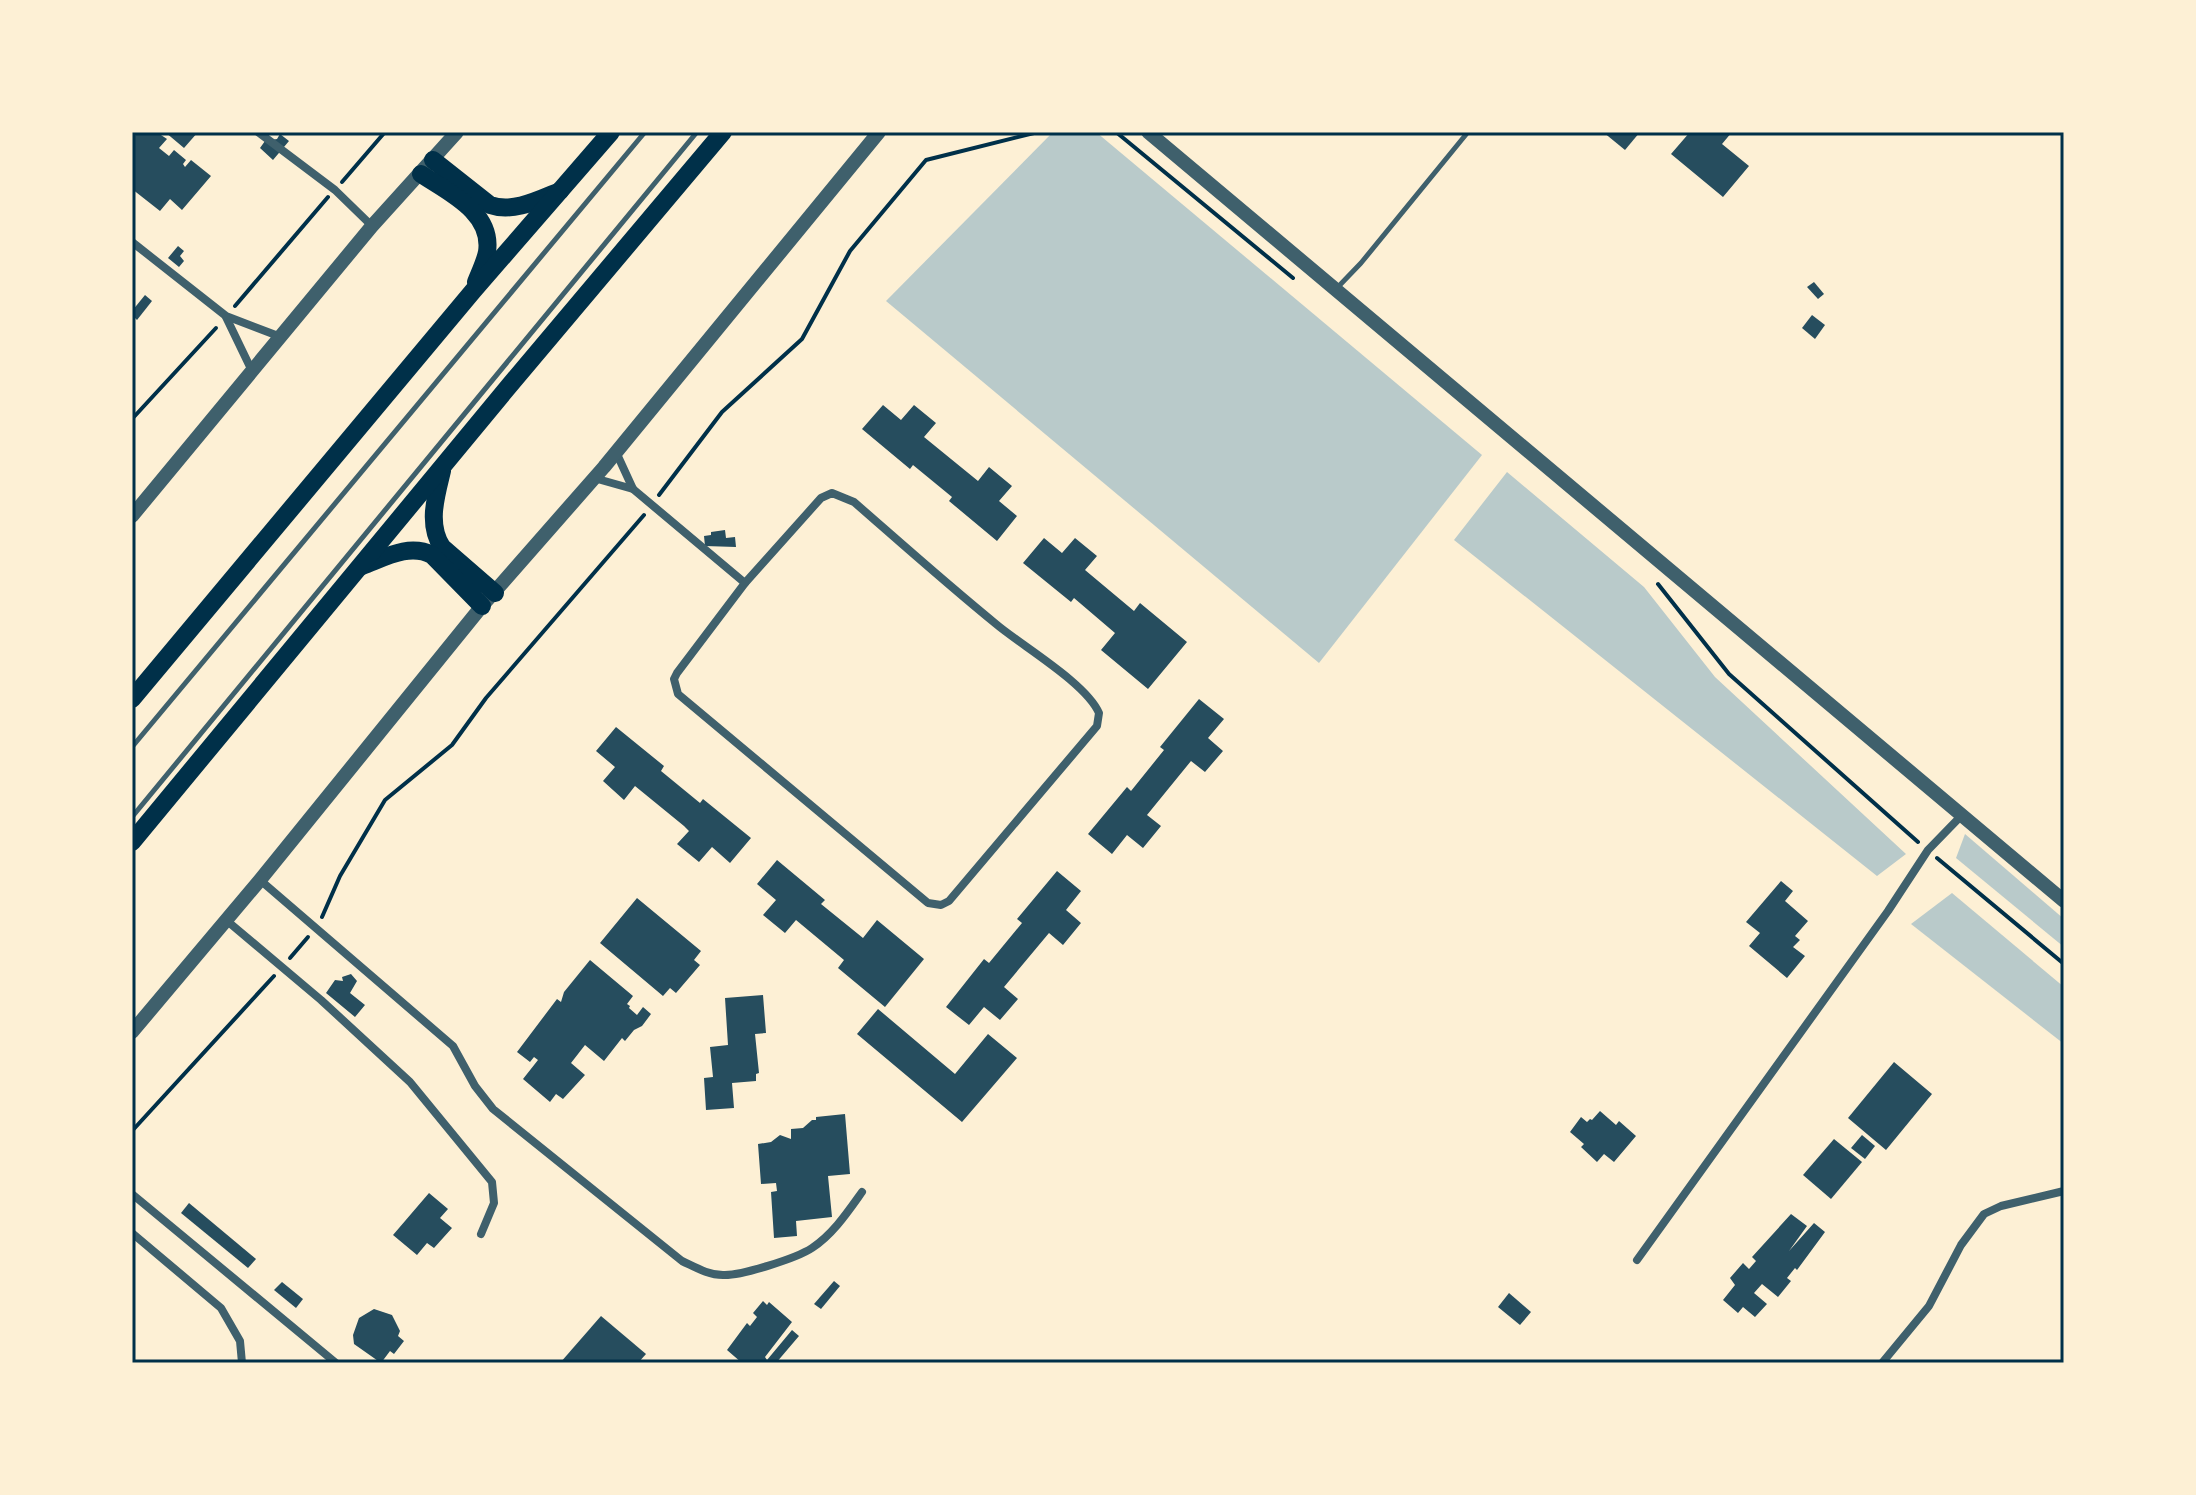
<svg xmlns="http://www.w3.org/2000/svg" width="2196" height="1495" font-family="Arial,sans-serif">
<rect width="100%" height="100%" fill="#fdf0d5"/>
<g fill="#b9caca">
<polygon points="1053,132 1096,132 1482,455 1319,663 886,301"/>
<polygon points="1507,472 1644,587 1715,677 1906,854 1877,876 1454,540"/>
<polygon points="1965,834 2064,919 2064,947 1956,858"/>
<polygon points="1952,893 2064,987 2064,1044 1911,924"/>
</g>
<g fill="#264d5e">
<polygon points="138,132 164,132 161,135 167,139 159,148 169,156 174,150 186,160 183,164 185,167 191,160 211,176 182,210 170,199 160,211 132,189 132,139"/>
<polygon points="165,132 198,132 184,148"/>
<polygon points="1603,132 1640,132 1625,150"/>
<polygon points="1690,132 1732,132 1722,144 1749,166 1723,197 1671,154"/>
<polygon points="280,134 289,141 273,160 260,148 265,141 277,139"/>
<polygon points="178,246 184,251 180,256 184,261 179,267 168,258"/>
<polygon points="1814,282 1824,294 1818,299 1807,287"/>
<polygon points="145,295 152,301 137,320 132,315 132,311"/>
<polygon points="1812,315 1825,325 1815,339 1802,328"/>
<polygon points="883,405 901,420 914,405 936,423 924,437 978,481 989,467 1012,486 999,501 1017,516 997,541 949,501 952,497 913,465 910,469 862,429"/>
<polygon points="725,530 726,538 735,537 736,547 705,546 704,536 711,535 711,532"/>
<polygon points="1044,538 1062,553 1075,538 1097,556 1085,570 1134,611 1140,603 1187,642 1148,689 1101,650 1115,633 1074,598 1071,602 1023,563"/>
<polygon points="1199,699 1224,719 1208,738 1223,751 1205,772 1191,761 1147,815 1161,826 1143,848 1127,835 1112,854 1088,834 1127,787 1131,791 1164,750 1160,747"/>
<polygon points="616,727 664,766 661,771 700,803 703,799 751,838 730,863 712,847 699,862 677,844 689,831 684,826 635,786 624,800 603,781 615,767 596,751"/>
<polygon points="777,860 825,900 821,904 863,938 877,920 924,959 885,1007 838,968 844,960 796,920 785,933 763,915 776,900 757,884"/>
<polygon points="1057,871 1081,891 1066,910 1081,923 1063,945 1049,933 1004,987 1018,999 1000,1020 984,1007 969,1025 946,1007 984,959 989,963 1022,923 1017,919"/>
<polygon points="1781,881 1793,891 1785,901 1808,921 1795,936 1800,940 1793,947 1805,956 1787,978 1749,946 1760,933 1746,922"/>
<polygon points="637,898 701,951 694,960 700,965 676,993 670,988 663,996 600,943"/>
<polygon points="590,960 633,996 627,1004 630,1006 629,1008 637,1015 643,1007 651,1014 642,1026 634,1030 625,1041 622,1038 604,1061 585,1045 571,1063 585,1075 563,1099 556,1094 550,1102 523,1079 538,1060 534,1057 530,1062 517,1052 557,999 561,1002 564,992"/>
<polygon points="351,974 357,981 350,993 365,1005 355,1017 326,993 335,980 343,981 342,977"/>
<polygon points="763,995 766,1033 755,1034 759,1073 756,1074 756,1081 732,1083 734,1108 706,1110 704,1078 713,1077 710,1047 728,1045 725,998"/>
<polygon points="878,1009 955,1074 988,1034 1017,1058 962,1122 857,1034"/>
<polygon points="1894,1062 1932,1094 1886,1150 1848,1118"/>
<polygon points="1600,1111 1616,1125 1619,1121 1636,1136 1614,1162 1604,1154 1597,1162 1581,1147 1584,1144 1570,1132 1581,1117 1587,1122 1590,1119 1592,1120"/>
<polygon points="845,1114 850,1174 828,1176 832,1217 796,1221 797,1236 774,1238 771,1192 777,1191 776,1183 761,1184 758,1144 771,1142 780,1135 791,1139 791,1129 803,1128 812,1120 816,1120 816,1117"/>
<polygon points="1862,1135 1875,1146 1865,1159 1851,1148"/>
<polygon points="1834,1139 1862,1162 1831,1199 1803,1175"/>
<polygon points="429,1193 448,1209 440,1218 452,1228 434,1248 427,1243 417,1255 393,1235"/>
<polygon points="189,1203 256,1259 248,1268 181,1213"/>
<polygon points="1791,1214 1807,1226 1789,1251 1814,1223 1825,1232 1797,1270 1795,1268 1787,1278 1791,1281 1778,1297 1762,1284 1754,1293 1767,1304 1755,1317 1743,1307 1738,1313 1723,1300 1735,1285 1730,1278 1743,1263 1749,1269 1756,1261 1752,1257"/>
<polygon points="834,1281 840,1286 821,1309 814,1304"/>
<polygon points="282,1282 303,1299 296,1308 274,1290"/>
<polygon points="1509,1293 1531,1312 1520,1325 1498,1307"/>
<polygon points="763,1301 767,1305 769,1302 792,1322 765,1357 767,1360 792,1330 799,1336 776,1363 742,1363 727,1350 747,1323 750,1326 757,1317 753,1313"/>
<polygon points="374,1309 392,1315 400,1331 398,1336 404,1341 394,1354 390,1351 381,1363 354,1344 353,1335 359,1318"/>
<polygon points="601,1316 646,1354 638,1363 560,1363"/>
</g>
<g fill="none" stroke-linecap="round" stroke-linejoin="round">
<g stroke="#003049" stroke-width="4">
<polyline points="1116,132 1293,278"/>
<polyline points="342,182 385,132"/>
<polyline points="235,306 328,197"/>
<polyline points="132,419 216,328"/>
<polyline points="659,495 722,412 802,339 850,251 926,160 1038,132"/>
<polyline points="1658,584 1729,674 1918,842"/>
<polyline points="1937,858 2064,964"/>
<polyline points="322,917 340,876 385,800 452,745 486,698 644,515"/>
<polyline points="290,958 308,937"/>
<polyline points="132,1131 274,976"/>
</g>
<g stroke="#3f606c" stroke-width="5">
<polyline points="1336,289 1361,263 1468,132"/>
<polyline points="132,747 645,132"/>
<polyline points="132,817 697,132"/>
</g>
<g stroke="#3f606c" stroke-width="8">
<polyline points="258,132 335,190 372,226"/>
<polyline points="132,242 226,316 281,337"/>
<polyline points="226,317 253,373"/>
<polyline points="616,452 633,489 745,583"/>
<polyline points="594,478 633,489"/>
<path d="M832,493L854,502C901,543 948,585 996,624C1022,646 1086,683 1099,713L1097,726L949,901L941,905L928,903L678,694L674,679L677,673L745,583L821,498Z"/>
<path d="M260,880L453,1046L475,1086L493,1109L682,1261C695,1267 708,1275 723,1275C741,1276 797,1258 812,1248C833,1234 847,1213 862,1192"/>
<polyline points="226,920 321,1000 410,1082 492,1182 494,1203 481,1234"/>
<polyline points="132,1194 336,1363"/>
<polyline points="132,1233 221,1308 240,1341 242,1363"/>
<polyline points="1637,1260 1888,911 1928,850 1962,815"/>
<polyline points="1882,1363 1929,1306 1961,1245 1984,1214 2001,1206 2064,1191"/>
</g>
<g stroke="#3f606c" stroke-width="14">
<polyline points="1148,132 2064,901"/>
<polyline points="132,516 372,226 457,132"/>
<polyline points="132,1032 260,880 482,606 604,467 879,132"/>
</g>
<g stroke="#003049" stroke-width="18">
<path d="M433,160L490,205C513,213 538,200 560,191"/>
<path d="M421,174C448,192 493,212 487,252C485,262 480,272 476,282"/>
<path d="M442,471C436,496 427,524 442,547L495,593"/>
<path d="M362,566C384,558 409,543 432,555L482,606"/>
<polyline points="132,699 473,291 611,132"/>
<polyline points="132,842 509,386 723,132"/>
</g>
</g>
<rect width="2196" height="1495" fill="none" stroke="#fdf0d5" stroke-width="268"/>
<rect x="134" y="134" width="1928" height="1227" fill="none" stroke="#003049" stroke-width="3"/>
</svg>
